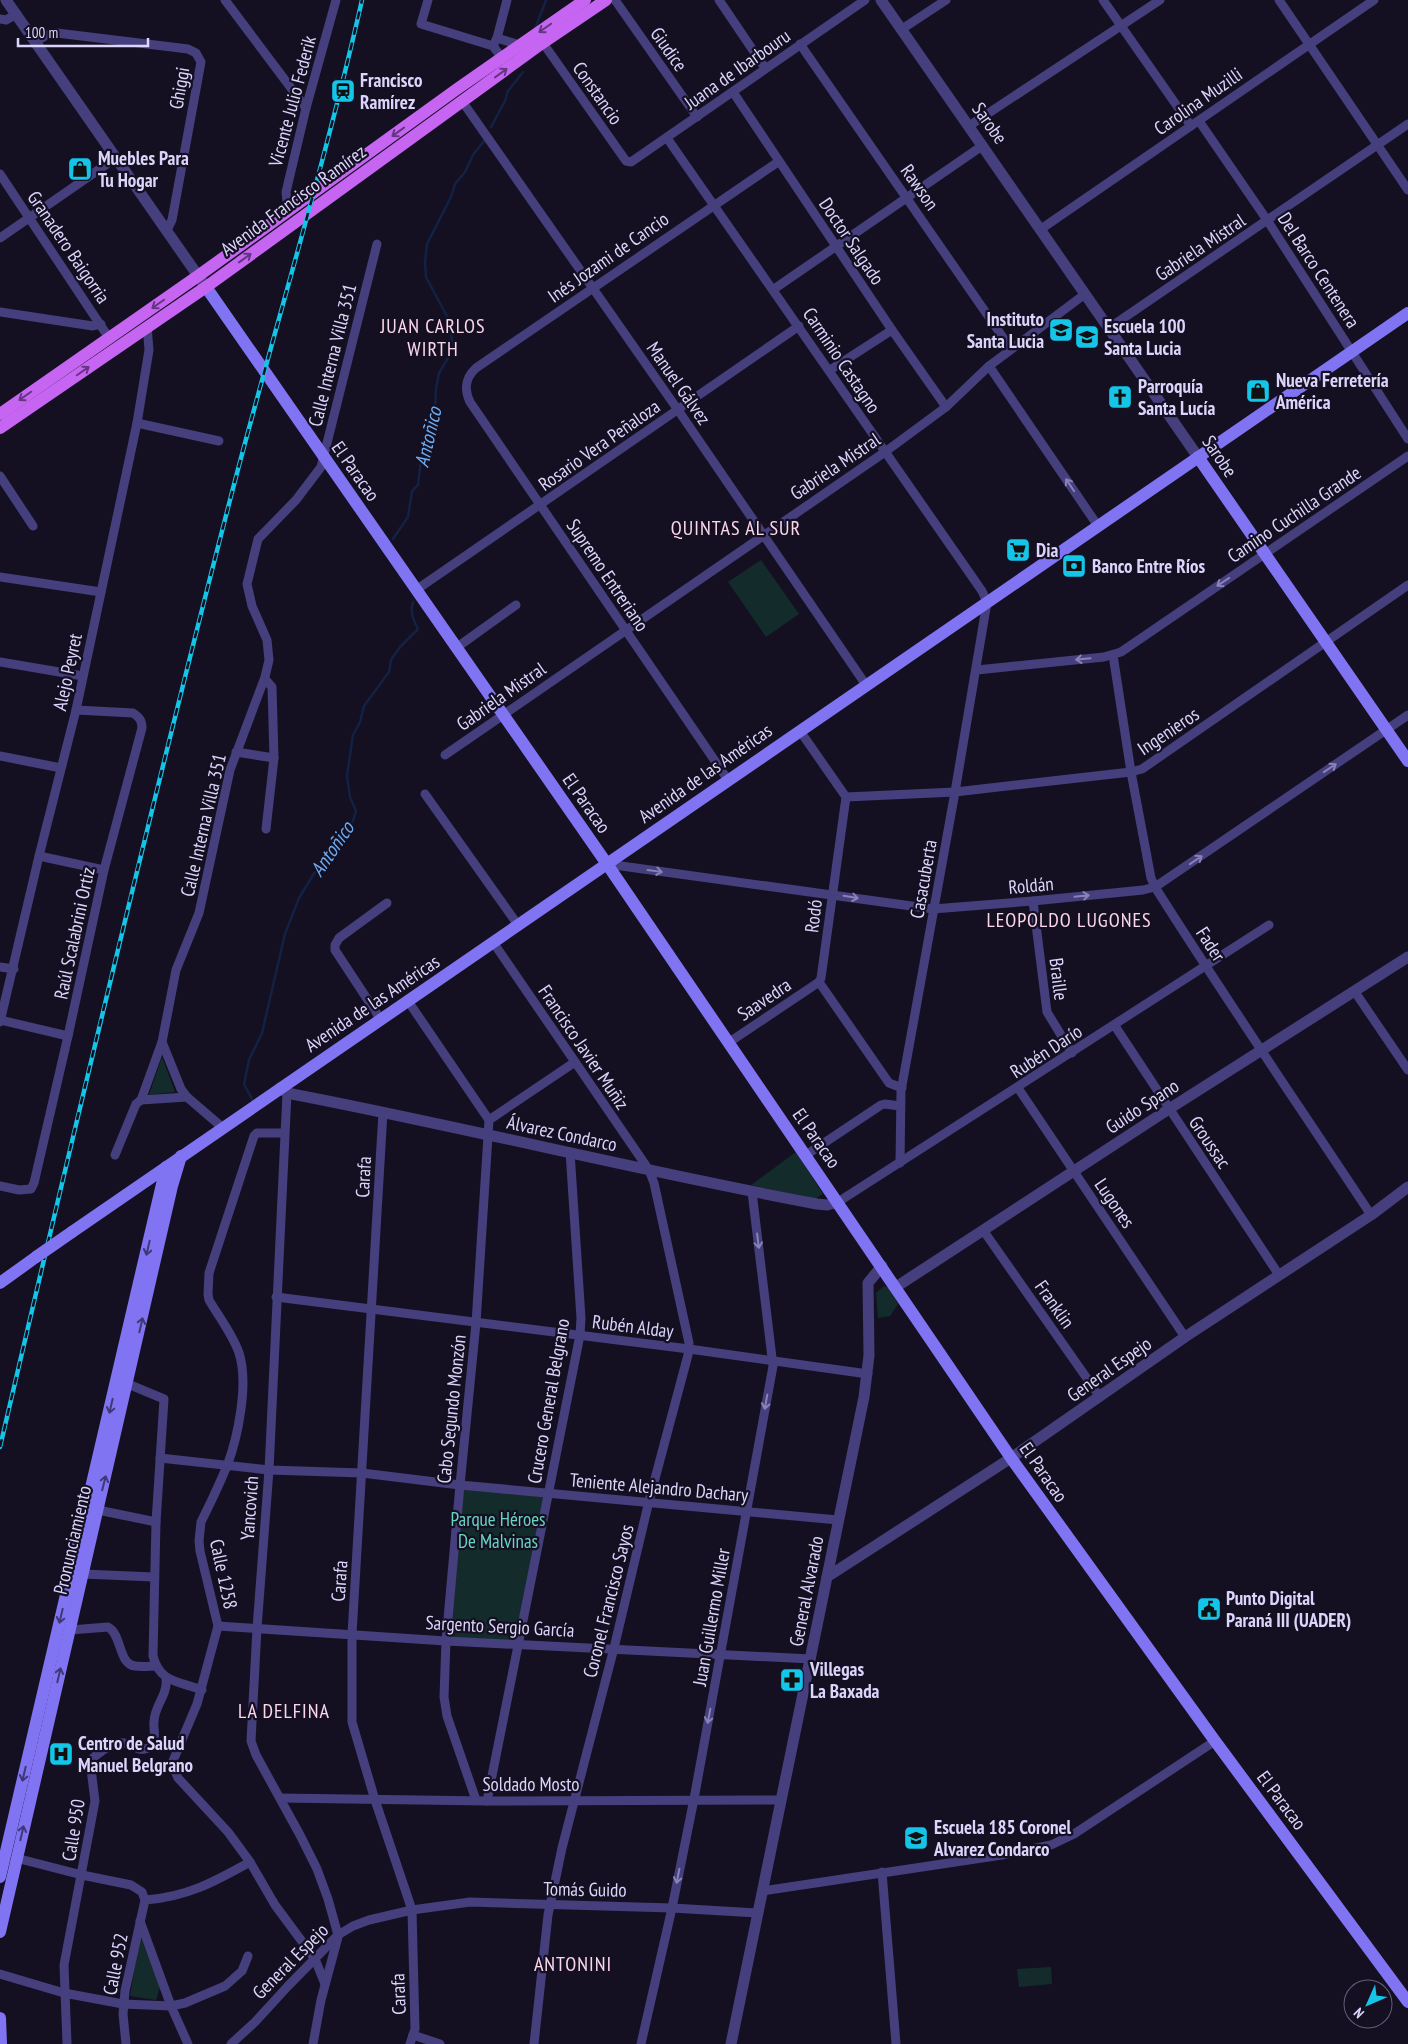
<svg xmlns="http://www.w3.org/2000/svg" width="1408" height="2044" font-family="'PT Sans Narrow',sans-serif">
<rect width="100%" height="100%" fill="#141022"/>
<g fill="#142b2c">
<polygon points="761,560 799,614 766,637 728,582"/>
<polygon points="162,1057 175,1092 149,1095"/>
<polygon points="796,1152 823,1194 815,1199 751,1185"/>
<polygon points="884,1286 889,1288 898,1304 890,1316 878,1318 876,1293"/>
<polygon points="460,1485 548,1493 517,1644 446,1641"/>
<polygon points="140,1936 160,1987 156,2000 130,1996"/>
<polygon points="1051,1967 1052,1984 1019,1987 1017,1969"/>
</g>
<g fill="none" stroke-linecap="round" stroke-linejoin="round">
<g stroke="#122244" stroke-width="2.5">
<polyline points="535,29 546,0"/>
<polyline points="491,127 505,101 508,91 523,72"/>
<polyline points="393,539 408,517 412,491 418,485 422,452 434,429 436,389 439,373 448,358 452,344 450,322 426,277 425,262 427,244 451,197 455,184 465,172 473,155 484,141"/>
<path d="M253,1101L244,1084L249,1060L262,1033L285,934L299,898L315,872L336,848L352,824L356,811L350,797L347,776L353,735L360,722L364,706L389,672L391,660L400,647L418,629C413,620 410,612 413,602"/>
</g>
<g stroke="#453f7d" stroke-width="9">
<polyline points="225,0 306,108"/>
<polyline points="428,0 421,24 493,46 502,58"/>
<polyline points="615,0 697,117"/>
<polyline points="719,0 765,68"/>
<polyline points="1103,0 1191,126"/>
<polyline points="1279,0 1408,190"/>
<polyline points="0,19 6,20 17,14"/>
<polyline points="902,29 946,0"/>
<polyline points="497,38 520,45"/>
<polyline points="37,41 47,35 57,33 188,49 196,53 201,62 172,220 167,230"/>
<polyline points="543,43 626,161 631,162 865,0"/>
<polyline points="800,44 1011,349"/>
<polyline points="493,46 497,38 507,0"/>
<polyline points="733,92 892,330 946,407"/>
<polyline points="462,101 678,410 866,685"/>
<polyline points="1199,121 1267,220 1408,439"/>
<polyline points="969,126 1160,0"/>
<polyline points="667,138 982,591 987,602 955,792 901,1091 900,1163"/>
<polyline points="0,174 109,338"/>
<polyline points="288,211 286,192 306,108 336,0"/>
<polyline points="1041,229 1374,0"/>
<polyline points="0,238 117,157"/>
<polyline points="774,289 982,146"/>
<polyline points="0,312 93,326 101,324"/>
<polyline points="1109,328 1408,124"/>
<polyline points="989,366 1098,526"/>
<polyline points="830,370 892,330"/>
<polyline points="137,423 219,441"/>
<polyline points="0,476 33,526"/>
<polyline points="0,577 101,592"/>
<polyline points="416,590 799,326"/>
<polyline points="456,648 516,605"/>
<path d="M1113,655L1131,772L1151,878L1155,887C1225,998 1299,1106 1371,1215"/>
<polyline points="0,662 83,676"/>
<polyline points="977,670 1104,657 1121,652 1408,456"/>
<polyline points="265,679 272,687 274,758 266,829"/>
<polyline points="800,731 846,797 821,978 819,982"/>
<polyline points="236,752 274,758"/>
<polyline points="445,755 885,452 946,407 989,366 1085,294"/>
<polyline points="0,756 61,768"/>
<path d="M728,780L470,402C464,389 465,378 476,368L778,162"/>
<polyline points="425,794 518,925"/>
<polyline points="846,797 955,792 1131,772 1142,769 1408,585"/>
<polyline points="39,856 104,870"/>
<polyline points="607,864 933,909 1033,901 1143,890 1155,887 1408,715"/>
<polyline points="1033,901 1047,1012 1072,1053"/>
<polyline points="493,942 649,1170 654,1183 689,1343 688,1355 649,1501 614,1648 562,1848 548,1915 534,2044"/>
<polyline points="0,967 14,969"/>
<polyline points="819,982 889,1083 902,1088"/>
<polyline points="1355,992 1408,1070"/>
<polyline points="408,1001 489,1120"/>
<polyline points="0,1020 68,1036"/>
<polyline points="381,1020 335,950 335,945 339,938 387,903"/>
<polyline points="0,1022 39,856 76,710 137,423 149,350 147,326"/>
<polyline points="1115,1026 1279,1275"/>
<polyline points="728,1043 819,982"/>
<polyline points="1018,1088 1185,1337"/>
<polyline points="287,1093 269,1470 257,1628 251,1741 256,1755 300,1835 317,1869 328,1899 338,1935"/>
<polyline points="141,1100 187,1097"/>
<polyline points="383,1112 352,1634 352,1722 375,1800 412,1910 415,2029 410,2044"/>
<polyline points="223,1128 187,1097 181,1089 162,1042 176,970 199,913 230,770 265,677 269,660 267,640 252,606 247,584 258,539 296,500 321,467 377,244"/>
<path d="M284,1133H257L254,1136L209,1273L208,1294L209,1300C219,1317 233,1335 239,1353C249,1383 238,1437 227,1466C219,1485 210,1504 201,1522L199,1541L200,1551L218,1626L197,1704L173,1761V1767L178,1778L228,1832L250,1862L275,1905L315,1959L325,1984"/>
<polyline points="115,1155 136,1104 141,1100 162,1042"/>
<polyline points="806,1155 881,1105 885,1104 900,1106"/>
<path d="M0,1186L19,1190L31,1189L34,1183L68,1036L104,870L142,728C142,720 139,717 133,713L76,710"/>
<polyline points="838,1202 1269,925"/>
<polyline points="983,1230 1100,1397"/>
<polyline points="276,1297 689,1349 868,1374"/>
<polyline points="128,1384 164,1399 156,1522"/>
<polyline points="160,1458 269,1470 362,1473 460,1485 838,1520"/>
<path d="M98,1510L156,1522L153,1656C160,1683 178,1681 202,1690"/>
<polyline points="83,1574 154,1577"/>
<polyline points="218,1626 446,1641 811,1659"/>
<path d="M70,1630L108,1627C122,1634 118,1664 135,1666C142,1667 150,1666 156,1666"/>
<polyline points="280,1798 487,1801 781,1800"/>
<polyline points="476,1800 447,1716 444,1697 446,1641 460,1485 476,1323 489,1120 575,1062"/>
<polyline points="487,1801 580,1335 581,1318 570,1152"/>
<polyline points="16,1858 82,1875 131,1885 142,1892 145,1900 125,1991 123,2014 126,2044"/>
<polyline points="882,1872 896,2044"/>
<polyline points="762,1891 1002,1855 1051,1845 1074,1834 1215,1741"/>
<path d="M145,1900C187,1897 214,1882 250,1862"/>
<polyline points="140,1921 171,2006 188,2044"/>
<polyline points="0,1974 64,1993 123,2004 171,2006 185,2003 225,1986 242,1971 248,1956"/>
<polyline points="413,2035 440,2044"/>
<path d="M67,2044L64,1965L95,1801L90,1761C93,1757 98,1754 102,1751C132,1729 132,1759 152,1746C157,1736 153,1731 154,1722C154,1706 168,1695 166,1679"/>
<polyline points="231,2044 255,2022 288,1986 338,1935 353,1926 369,1920 412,1910 470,1902 672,1908 757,1913"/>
<polyline points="313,2044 321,2000 338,1937"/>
<polyline points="641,2044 672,1908 694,1799 773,1366 752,1192"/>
</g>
<g stroke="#453f7d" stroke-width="11">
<polyline points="6,0 203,283"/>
<polyline points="881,0 1198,457"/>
<path d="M280,1088L287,1093C464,1127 640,1171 817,1204L827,1205L838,1202"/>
<polyline points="896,1287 1169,1109 1408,957"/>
<polyline points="827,1577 1011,1458 1185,1337 1371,1215 1408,1187"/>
<polyline points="731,2044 864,1397 869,1355 868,1283 882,1266"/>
</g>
<g stroke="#8074f3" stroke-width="12">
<polyline points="206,287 607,864 1011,1458 1215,1741 1408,2002"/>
<polyline points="1198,457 1408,761"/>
<polyline points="72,1232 1408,313"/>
<polyline points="0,1283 36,1257"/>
<polyline points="0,1877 166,1167"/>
<polyline points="0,1932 172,1186 181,1156"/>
<polyline points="0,2018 1,2044"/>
</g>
<g stroke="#c665f2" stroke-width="12">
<polyline points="0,414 198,276 457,89 585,0"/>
<polyline points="0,428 206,287 541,44 606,0"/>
</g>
<defs>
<path id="rail" d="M0,1447C74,1130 149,814 230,500C273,333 324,168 362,0"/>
</defs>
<use href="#rail" stroke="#14c5e8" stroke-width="4.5"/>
<use href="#rail" stroke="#141022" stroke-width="2.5" stroke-dasharray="8" stroke-linecap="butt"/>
<polyline stroke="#8074f3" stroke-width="12" points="36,1257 72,1232"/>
</g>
<defs><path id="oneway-shaft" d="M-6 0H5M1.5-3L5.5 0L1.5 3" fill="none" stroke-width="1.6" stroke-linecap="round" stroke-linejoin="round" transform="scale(1.25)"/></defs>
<g stroke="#643680">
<use href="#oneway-shaft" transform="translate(545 28) rotate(145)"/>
<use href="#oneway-shaft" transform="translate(501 73) rotate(-36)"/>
<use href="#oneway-shaft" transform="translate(398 132) rotate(144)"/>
<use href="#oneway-shaft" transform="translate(245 258) rotate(-36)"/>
<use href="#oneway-shaft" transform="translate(158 304) rotate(145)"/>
<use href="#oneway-shaft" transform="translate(83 371) rotate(-35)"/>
<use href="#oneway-shaft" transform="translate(25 396) rotate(145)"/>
</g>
<g stroke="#8982b6">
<use href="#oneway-shaft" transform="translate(1070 485) rotate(-124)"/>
<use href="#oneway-shaft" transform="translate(1223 582) rotate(146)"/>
<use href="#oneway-shaft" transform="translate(1083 659) rotate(175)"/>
<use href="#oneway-shaft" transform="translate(1330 768) rotate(-34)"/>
<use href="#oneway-shaft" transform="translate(1196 860) rotate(-34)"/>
<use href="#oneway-shaft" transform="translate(655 871) rotate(8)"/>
<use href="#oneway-shaft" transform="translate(1082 896) rotate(-6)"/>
<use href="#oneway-shaft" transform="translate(851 897) rotate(9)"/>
<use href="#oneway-shaft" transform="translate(758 1241) rotate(83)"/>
<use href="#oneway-shaft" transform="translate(766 1402) rotate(100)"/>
<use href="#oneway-shaft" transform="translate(709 1716) rotate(101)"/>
<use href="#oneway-shaft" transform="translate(678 1876) rotate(101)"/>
</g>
<g stroke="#3f3876">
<use href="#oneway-shaft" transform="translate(148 1248) rotate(103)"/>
<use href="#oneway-shaft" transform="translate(141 1325) rotate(-77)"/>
<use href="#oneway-shaft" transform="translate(111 1406) rotate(103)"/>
<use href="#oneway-shaft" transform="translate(104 1483) rotate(-76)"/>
<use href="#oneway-shaft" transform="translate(61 1616) rotate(103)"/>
<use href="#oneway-shaft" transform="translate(59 1675) rotate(-77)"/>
<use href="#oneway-shaft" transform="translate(24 1774) rotate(103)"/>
<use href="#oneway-shaft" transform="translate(22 1833) rotate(-77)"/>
</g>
<defs>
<symbol id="station-square" viewBox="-11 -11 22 22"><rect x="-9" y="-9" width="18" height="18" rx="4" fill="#14c5e8" stroke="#141022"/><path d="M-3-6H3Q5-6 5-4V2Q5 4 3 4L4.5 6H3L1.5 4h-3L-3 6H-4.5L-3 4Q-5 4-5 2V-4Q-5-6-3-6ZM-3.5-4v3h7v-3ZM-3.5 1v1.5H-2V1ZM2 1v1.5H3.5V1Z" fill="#111"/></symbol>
<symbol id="shop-square" viewBox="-11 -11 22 22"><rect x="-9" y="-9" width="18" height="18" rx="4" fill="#14c5e8" stroke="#141022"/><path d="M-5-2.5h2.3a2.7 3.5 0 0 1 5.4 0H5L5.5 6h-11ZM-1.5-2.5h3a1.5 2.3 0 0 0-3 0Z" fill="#111"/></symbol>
<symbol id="school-square" viewBox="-11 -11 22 22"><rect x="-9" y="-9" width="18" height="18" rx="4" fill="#14c5e8" stroke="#141022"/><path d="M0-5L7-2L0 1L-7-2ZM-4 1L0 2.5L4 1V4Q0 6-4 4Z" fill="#111"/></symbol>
<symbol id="church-square" viewBox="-11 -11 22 22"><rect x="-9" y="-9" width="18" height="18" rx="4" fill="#14c5e8" stroke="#141022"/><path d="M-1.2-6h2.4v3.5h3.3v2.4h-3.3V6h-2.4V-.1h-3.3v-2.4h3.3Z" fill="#111"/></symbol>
<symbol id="supermarket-square" viewBox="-11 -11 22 22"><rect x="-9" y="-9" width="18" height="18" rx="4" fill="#14c5e8" stroke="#141022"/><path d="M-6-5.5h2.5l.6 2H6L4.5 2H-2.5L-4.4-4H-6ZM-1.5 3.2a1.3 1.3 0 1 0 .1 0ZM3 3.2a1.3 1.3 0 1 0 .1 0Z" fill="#111"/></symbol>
<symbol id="bank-square" viewBox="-11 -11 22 22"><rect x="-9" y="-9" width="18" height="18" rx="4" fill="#14c5e8" stroke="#141022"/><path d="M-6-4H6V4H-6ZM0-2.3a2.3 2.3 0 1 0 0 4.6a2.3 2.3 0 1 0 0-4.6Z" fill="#111"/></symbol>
<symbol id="civic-square" viewBox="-11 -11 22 22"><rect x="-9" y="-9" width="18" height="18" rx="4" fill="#14c5e8" stroke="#141022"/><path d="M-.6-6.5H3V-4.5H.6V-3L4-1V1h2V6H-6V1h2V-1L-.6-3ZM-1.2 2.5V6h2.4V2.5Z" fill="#111"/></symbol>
<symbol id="pharmacy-square" viewBox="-11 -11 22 22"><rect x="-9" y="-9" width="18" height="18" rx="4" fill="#14c5e8" stroke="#141022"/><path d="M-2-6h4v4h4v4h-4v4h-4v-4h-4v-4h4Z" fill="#111"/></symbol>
<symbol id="hospital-square" viewBox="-11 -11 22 22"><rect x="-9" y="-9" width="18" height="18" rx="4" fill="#14c5e8" stroke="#141022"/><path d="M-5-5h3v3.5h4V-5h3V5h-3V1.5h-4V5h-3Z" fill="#111"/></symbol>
</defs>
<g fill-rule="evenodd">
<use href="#station-square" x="329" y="77" width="28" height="28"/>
<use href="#shop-square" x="66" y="155" width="28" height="28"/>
<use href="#school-square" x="1047" y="316" width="28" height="28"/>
<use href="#school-square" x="1073" y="323" width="28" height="28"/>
<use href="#shop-square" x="1244" y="377" width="28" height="28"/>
<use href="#church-square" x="1106" y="383" width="28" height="28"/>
<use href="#supermarket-square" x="1004" y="536" width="28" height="28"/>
<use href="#bank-square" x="1060" y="552" width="28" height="28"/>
<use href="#civic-square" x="1195" y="1595" width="28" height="28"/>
<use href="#pharmacy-square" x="778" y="1666" width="28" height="28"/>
<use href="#hospital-square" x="47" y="1740" width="28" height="28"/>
<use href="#school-square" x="902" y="1824" width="28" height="28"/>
</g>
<g text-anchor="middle" stroke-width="4.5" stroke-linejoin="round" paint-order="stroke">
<g font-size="19" fill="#dcd5fb" stroke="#141022">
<text transform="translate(669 49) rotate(55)" y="7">Giudice</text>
<text transform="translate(737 69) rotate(-35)" y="7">Juana de Ibarbouru</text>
<text transform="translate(179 88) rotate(-80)" y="7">Ghiggi</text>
<text transform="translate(598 93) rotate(55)" y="7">Constancio</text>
<text transform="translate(292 101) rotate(-75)" y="7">Vicente Julio Federik</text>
<text transform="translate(1198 101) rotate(-35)" y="7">Carolina Muzilli</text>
<text transform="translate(990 123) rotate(55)" y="7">Sarobe</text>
<text transform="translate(920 187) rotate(55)" y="7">Rawson</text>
<text transform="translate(293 200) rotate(-36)" y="7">Avenida Francisco Ramírez</text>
<text transform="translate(852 241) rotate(56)" y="7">Doctor Salgado</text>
<text transform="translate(69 247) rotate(56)" y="7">Granadero Baigorria</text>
<text transform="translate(1200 247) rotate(-34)" y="7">Gabriela Mistral</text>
<text transform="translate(608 257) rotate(-35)" y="7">Inés Jozami de Cancio</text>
<text transform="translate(1319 270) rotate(57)" y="7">Del Barco Centenera</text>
<text transform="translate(332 355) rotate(-76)" y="7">Calle Interna Villa 351</text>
<text transform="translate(842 360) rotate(56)" y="7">Carminio Castagno</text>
<text transform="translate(679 383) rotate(55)" y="7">Manuel Gálvez</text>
<text transform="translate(599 445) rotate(-35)" y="7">Rosario Vera Peñaloza</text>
<text transform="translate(1220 456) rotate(56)" y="7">Sarobe</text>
<text transform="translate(835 466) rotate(-34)" y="7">Gabriela Mistral</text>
<text transform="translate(356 471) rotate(55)" y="7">El Paracao</text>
<text transform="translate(1294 514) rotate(-34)" y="7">Camino Cuchilla Grande</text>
<text transform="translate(608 575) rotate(56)" y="7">Supremo Entreriano</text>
<text transform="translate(67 672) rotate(-78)" y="7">Alejo Peyret</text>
<text transform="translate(501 696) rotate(-35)" y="7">Gabriela Mistral</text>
<text transform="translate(1168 731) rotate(-34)" y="7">Ingenieros</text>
<text transform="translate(705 773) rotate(-35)" y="7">Avenida de las Américas</text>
<text transform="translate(587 803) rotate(55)" y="7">El Paracao</text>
<text transform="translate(203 825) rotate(-77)" y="7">Calle Interna Villa 351</text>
<text transform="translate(923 879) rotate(-80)" y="7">Casacuberta</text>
<text transform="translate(1031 885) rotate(-5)" y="7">Roldán</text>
<text transform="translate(813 916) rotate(-83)" y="7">Rodó</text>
<text transform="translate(74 933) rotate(-78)" y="7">Raúl Scalabrini Ortiz</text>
<text transform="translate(1211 944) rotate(57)" y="7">Fader</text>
<text transform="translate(1059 979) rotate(83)" y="7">Braille</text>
<text transform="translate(764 999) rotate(-34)" y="7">Saavedra</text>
<text transform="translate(372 1003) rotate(-34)" y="7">Avenida de las Américas</text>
<text transform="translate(584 1047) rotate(56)" y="7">Francisco Javier Muñiz</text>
<text transform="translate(1046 1051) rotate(-33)" y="7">Rubén Darío</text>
<text transform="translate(1142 1106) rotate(-33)" y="7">Guido Spano</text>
<text transform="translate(562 1133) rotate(12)" y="7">Álvarez Condarco</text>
<text transform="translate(817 1138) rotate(55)" y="7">El Paracao</text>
<text transform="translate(1210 1142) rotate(56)" y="7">Groussac</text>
<text transform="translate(363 1177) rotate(-87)" y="7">Carafa</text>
<text transform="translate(1115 1203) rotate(56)" y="7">Lugones</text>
<text transform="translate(1055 1304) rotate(55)" y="7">Franklin</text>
<text transform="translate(633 1326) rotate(7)" y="7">Rubén Alday</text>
<text transform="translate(1109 1369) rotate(-35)" y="7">General Espejo</text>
<text transform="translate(548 1401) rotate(-80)" y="7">Crucero General Belgrano</text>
<text transform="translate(451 1409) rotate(-84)" y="7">Cabo Segundo Monzón</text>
<text transform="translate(1044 1472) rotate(55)" y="7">El Paracao</text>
<text transform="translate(659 1487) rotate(5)" y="7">Teniente Alejandro Dachary</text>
<text transform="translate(249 1508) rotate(-86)" y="7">Yancovich</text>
<text transform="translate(72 1540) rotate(-77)" y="7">Pronunciamiento</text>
<text transform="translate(224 1574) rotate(78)" y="7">Calle 1258</text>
<text transform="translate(339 1581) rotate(-86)" y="7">Carafa</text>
<text transform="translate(806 1591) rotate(-79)" y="7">General Alvarado</text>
<text transform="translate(608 1601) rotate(-76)" y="7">Coronel Francisco Sayos</text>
<text transform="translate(711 1617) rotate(-80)" y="7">Juan Guillermo Miller</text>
<text transform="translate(500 1626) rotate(3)" y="7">Sargento Sergio García</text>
<text x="531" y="1791">Soldado Mosto</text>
<text transform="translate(1282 1800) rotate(53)" y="7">El Paracao</text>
<text transform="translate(73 1830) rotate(-81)" y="7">Calle 950</text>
<text transform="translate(585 1889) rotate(1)" y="7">Tomás Guido</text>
<text transform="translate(290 1961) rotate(-45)" y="7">General Espejo</text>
<text transform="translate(115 1964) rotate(-79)" y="7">Calle 952</text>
<text transform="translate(398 1994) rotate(-92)" y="7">Carafa</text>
</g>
<g font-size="19" font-weight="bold" fill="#dcd5fb" stroke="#141022" text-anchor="start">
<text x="360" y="87">Francisco<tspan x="360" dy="22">Ramírez</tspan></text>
<text x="98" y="165">Muebles Para<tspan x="98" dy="22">Tu Hogar</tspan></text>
<text x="1044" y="326" text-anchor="end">Instituto<tspan x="1044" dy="22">Santa Lucia</tspan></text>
<text x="1104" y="333">Escuela 100<tspan x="1104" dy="22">Santa Lucia</tspan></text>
<text x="1276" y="387">Nueva Ferretería<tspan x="1276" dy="22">América</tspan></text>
<text x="1138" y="393">Parroquía<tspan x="1138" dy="22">Santa Lucía</tspan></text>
<text x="1036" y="557">Dia</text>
<text x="1092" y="573">Banco Entre Ríos</text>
<text x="1226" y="1605">Punto Digital<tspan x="1226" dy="22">Paraná III (UADER)</tspan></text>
<text x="810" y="1676">Villegas<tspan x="810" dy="22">La Baxada</tspan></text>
<text x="78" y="1750">Centro de Salud<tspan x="78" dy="22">Manuel Belgrano</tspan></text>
<text x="934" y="1834">Escuela 185 Coronel<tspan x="934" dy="22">Alvarez Condarco</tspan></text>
</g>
<g font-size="19" fill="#67d5c1" stroke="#141022">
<text x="498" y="1526">Parque Héroes<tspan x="498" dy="22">De Malvinas</tspan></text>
</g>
<g font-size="20" letter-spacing="1" fill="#fcd7ec" stroke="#141022">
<text x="433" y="333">JUAN CARLOS<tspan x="433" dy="23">WIRTH</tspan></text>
<text x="736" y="535">QUINTAS AL SUR</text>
<text x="1069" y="927">LEOPOLDO LUGONES</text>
<text x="284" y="1718">LA DELFINA</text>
<text x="573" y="1971">ANTONINI</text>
</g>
<g font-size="20" font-style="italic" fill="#6cabf2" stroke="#141022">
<text transform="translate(428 437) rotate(-77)" y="7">Antoñico</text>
<text transform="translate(332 849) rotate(-56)" y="7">Antoñico</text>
</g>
</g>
<g transform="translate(1368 2004) rotate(225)"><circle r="24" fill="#141022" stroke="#645f79"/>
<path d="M0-4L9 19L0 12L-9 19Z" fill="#14c5e8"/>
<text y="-8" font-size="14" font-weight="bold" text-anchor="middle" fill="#dcd5fb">N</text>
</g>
<path d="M18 38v8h130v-8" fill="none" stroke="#dcd5fb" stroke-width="2.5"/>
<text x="25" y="38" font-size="15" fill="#dcd5fb" stroke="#141022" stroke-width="4" paint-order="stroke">100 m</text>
</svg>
